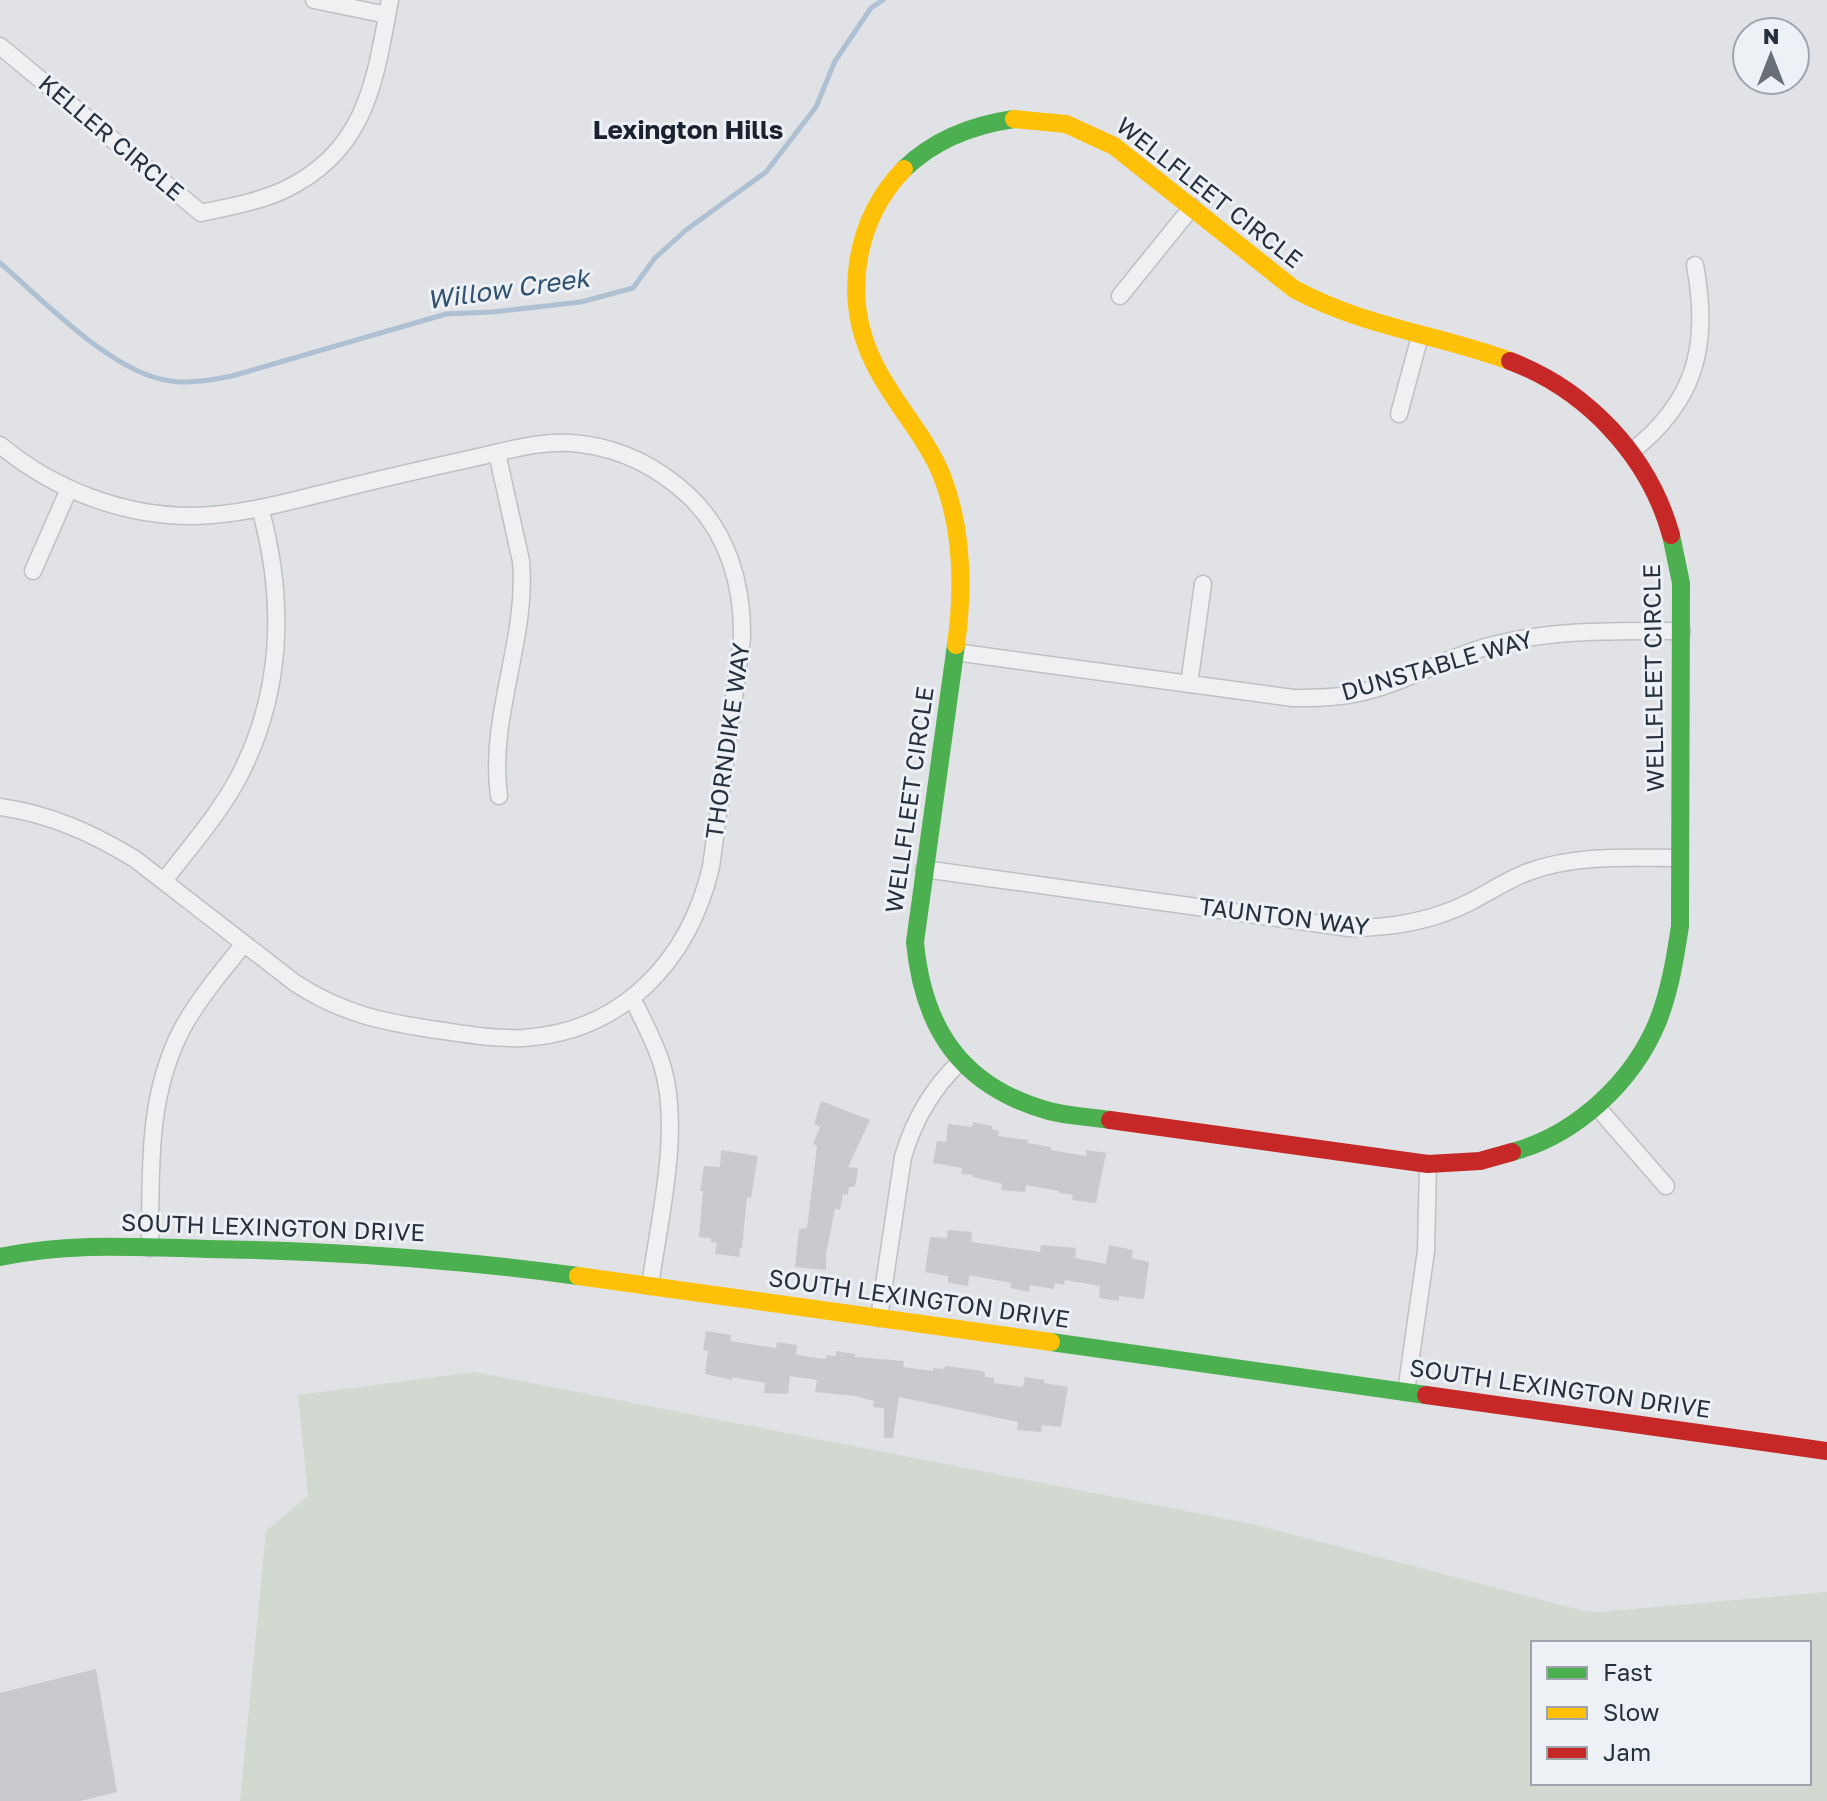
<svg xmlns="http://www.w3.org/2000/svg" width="1827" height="1801" font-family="'Golos Text',sans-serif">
<rect width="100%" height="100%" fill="#e0e2e5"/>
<path fill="#d1d9d0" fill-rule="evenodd" d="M475,1372L1252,1524L1584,1611L1599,1612L1827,1592V1801H240L266,1531L308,1496L298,1395ZM1533,1643H1809V1783H1533Z"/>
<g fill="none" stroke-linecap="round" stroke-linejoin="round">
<path stroke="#aec0d1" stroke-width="5" d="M0,263C44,301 113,374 171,381C191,384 213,380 232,376L446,314L492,312L581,302L633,288L655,258L686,230L766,172L816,107L835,61L871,8L883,0"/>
</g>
<g fill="#c8cacd">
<polygon points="821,1101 870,1120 848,1167 858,1168 856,1183 854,1187 849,1187 848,1195 843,1194 840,1210 835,1209 826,1254 826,1270 795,1267 799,1229 807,1228 817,1146 813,1144 820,1127 814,1124"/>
<polygon points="973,1122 992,1126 992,1129 999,1131 998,1136 1028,1140 1027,1143 1051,1147 1051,1150 1086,1156 1086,1150 1106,1153 1096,1203 1072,1200 1073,1195 1059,1193 1059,1191 1026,1185 1025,1192 1001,1190 1002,1184 973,1177 973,1175 961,1174 962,1168 933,1163 937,1141 946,1142 948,1124 972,1127"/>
<polygon points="721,1150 758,1156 751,1198 747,1197 742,1248 740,1248 739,1257 715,1254 717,1243 711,1242 711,1238 699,1237 703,1191 700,1191 704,1166 720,1167"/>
<polygon points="948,1230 972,1232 971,1242 1040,1252 1041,1245 1076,1248 1075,1258 1106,1264 1109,1245 1133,1250 1132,1258 1149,1262 1144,1299 1119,1296 1119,1301 1099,1298 1100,1286 1065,1280 1064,1285 1055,1283 1054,1289 1030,1285 1029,1292 1014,1289 1010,1287 1011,1283 969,1275 968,1286 948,1283 948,1276 925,1272 930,1237 947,1238"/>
<polygon points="706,1331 731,1335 730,1341 776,1348 777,1342 797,1345 796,1355 826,1359 826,1355 836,1356 836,1351 855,1354 855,1357 904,1361 903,1367 933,1371 933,1368 943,1369 946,1366 982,1371 985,1373 985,1377 994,1378 994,1383 1023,1387 1025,1377 1044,1380 1044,1383 1068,1387 1061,1427 1042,1425 1041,1432 1017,1430 1018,1422 899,1397 893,1438 884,1438 884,1408 873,1407 874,1401 855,1396 815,1392 817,1380 790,1376 788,1394 764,1393 765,1383 732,1377 732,1380 705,1374 708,1351 703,1350"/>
<polygon points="96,1669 117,1792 80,1801 0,1801 0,1693"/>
</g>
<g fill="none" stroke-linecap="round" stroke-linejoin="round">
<defs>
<g id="street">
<polyline points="314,0 387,15"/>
<path d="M0,46L201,213C228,207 258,202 284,190C367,151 375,80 390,0"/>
<polyline points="1120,296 1192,207"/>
<polyline points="1399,414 1420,336"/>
<path d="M0,445C54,490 125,517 196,516C238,515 279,504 320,494C372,481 423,469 474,458C509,450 545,439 581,444C622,449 659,468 689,496C728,533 743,585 742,638L711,867C689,960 623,1032 523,1038C496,1039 471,1035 444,1031C387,1023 344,1015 295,983L135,859C92,833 50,814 0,807"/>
<path d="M1631,452C1696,401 1710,345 1695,265"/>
<path d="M497,453L521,561C528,640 488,716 499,796"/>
<polyline points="33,571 69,489"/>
<path d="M955,652L1293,698C1314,698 1334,698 1354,694C1402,685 1445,657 1493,645C1555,629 1618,631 1682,631"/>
<polyline points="1189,684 1203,584"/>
<path d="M924,869L1349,928C1391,928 1430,922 1468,903C1488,893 1507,880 1528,872C1577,854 1629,858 1680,858"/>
<path d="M164,881C188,849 216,818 236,782C283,696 286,601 260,508"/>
<path d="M632,998C643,1020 655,1042 662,1065C682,1129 659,1220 650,1286"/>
<polyline points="1597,1107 1666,1186"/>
<path d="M150,1248C151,1173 146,1098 182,1029C199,998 222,971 244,944"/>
<path d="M879,1318L903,1157C914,1120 931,1089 960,1062"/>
<polyline points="1406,1392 1426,1251 1428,1164"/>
</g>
</defs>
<use href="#street" stroke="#bec0c3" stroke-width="19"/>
<use href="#street" stroke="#f0f0f2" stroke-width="16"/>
<g stroke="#4caf50" stroke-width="18">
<path d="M904,169C935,139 972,125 1014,119"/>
<path d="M956,645L915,942C923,1029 962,1087 1049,1111C1069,1116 1090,1117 1110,1120"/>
<path d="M1512,1152C1576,1135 1633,1082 1658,1021C1670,990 1675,959 1680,926L1681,583L1671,535"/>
<path d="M0,1257C68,1242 137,1247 207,1249C331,1251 455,1259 578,1276"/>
<polyline points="1051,1342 1426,1395"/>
</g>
<g stroke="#ffc107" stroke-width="18">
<path d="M1014,119L1066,124L1114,146L1294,289C1364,327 1437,334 1510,361"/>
<path d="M904,169C855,220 842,297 873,361C892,402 925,434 942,476C963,530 964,587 956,645"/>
<polyline points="578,1276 1051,1342"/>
</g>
<g stroke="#c62828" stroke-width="18">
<path d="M1510,361C1587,390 1649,456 1671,535"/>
<polyline points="1110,1120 1428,1164 1480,1161 1512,1152"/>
<polyline points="1426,1395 1827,1451"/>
</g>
</g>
<g text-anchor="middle" stroke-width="6" stroke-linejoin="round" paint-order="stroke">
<g font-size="24" fill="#27313e" stroke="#edf1f5">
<text transform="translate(111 138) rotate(40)" y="8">KELLER CIRCLE</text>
<text transform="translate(1209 193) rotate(38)" y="8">WELLFLEET CIRCLE</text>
<text transform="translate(1437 666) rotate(-16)" y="8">DUNSTABLE WAY</text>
<text transform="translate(1654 678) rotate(-91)" y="8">WELLFLEET CIRCLE</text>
<text transform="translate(728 741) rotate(-82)" y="8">THORNDIKE WAY</text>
<text transform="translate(910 800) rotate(-82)" y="8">WELLFLEET CIRCLE</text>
<text transform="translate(1284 917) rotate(7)" y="8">TAUNTON WAY</text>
<text transform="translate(273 1228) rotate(2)" y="8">SOUTH LEXINGTON DRIVE</text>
<text transform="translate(919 1299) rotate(8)" y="8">SOUTH LEXINGTON DRIVE</text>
<text transform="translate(1560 1389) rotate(8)" y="8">SOUTH LEXINGTON DRIVE</text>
</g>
<g font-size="26" font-weight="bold" fill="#1a222f" stroke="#edf1f5">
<text x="688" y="139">Lexington Hills</text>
</g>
<g font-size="26" font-style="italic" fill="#325271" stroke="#edf1f5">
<text transform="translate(508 289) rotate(-8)" y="9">Willow Creek</text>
</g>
</g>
<rect x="1531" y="1641" width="280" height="144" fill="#edf1f5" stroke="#9ea4ac" stroke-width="2"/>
<rect x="1547" y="1667" width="40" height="12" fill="#4caf50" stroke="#9ea4ac" stroke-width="2"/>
<text x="1603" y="1681" font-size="24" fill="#27313e">Fast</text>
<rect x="1547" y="1707" width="40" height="12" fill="#ffc107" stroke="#9ea4ac" stroke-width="2"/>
<text x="1603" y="1721" font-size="24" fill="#27313e">Slow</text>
<rect x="1547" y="1747" width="40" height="12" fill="#c62828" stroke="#9ea4ac" stroke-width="2"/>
<text x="1603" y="1761" font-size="24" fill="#27313e">Jam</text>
<g transform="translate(1771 56)"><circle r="38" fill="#edf1f5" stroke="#9ea4ac" stroke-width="2"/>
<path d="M0-6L14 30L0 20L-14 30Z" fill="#686f78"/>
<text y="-12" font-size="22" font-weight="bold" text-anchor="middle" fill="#27313e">N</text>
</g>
</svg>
